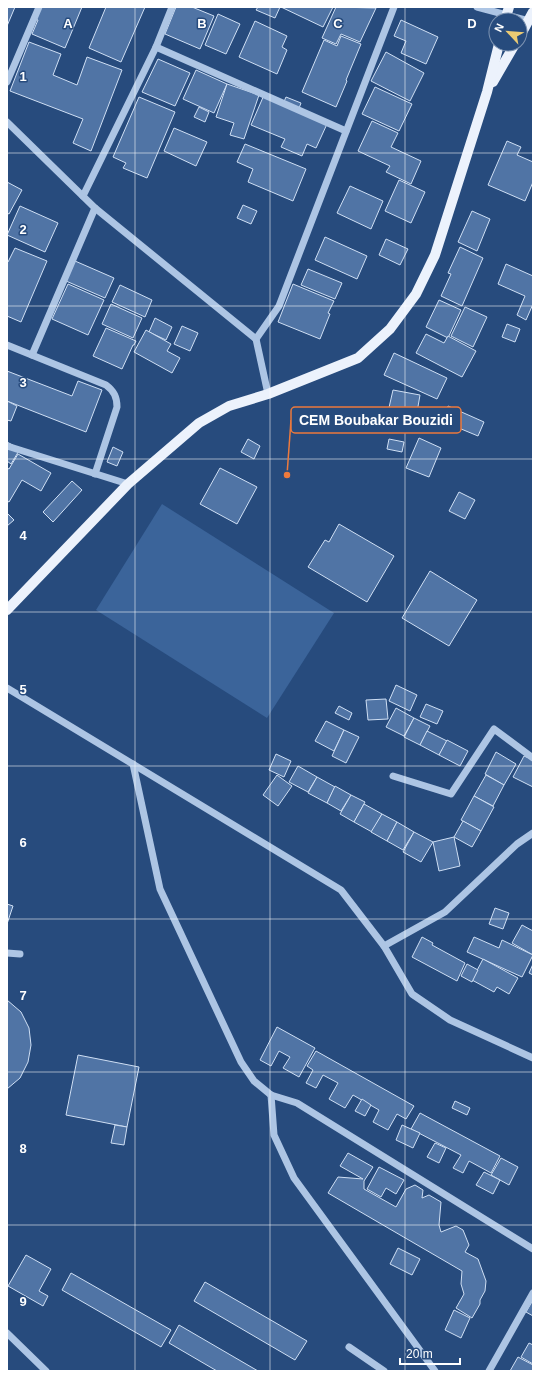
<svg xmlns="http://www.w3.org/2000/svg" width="540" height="1378" font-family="Arial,sans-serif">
<rect width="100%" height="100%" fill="#274b7d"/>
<polygon fill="#3b649a" points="162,504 334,613 267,718 96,610"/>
<g fill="#5074a5" stroke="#cfdff4">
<polygon points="7,7 15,7 7,26"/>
<polygon points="41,7 82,7 65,48 32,34 38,20 36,19"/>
<polygon points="106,7 145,7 121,62 89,48"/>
<polygon points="176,7 192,7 214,16 200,49 165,34"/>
<polygon points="258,7 280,7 275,18 256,10"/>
<polygon points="281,7 333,7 323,27"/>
<polygon points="336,7 376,8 360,42 341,34 336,44 322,38"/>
<polygon points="218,14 240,24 226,54 205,45"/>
<polygon points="401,20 438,37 426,64 401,53 406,41 394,36"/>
<polygon points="255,21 287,36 282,47 287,50 277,74 239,57"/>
<polygon points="341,36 361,44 346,80 347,81 336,107 302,92 324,40 337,46"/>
<polygon points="29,42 61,54 53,75 77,85 87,57 122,70 91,151 73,143 83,119 10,91"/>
<polygon points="386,52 424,73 410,101 371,81"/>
<polygon points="158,59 190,73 175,106 142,92"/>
<polygon points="196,70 227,84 214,113 183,99"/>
<polygon points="227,84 259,95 244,139 230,135 234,123 216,117"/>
<polygon points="375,87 412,104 399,131 362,114"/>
<polygon points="264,95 283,104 286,97 301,103 298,111 327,124 316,148 307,144 302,156 281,147 285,139 251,125"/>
<polygon points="139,97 175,112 147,178 123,168 126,163 113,157"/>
<polygon points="199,107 209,112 205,122 194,117"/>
<polygon points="372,121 398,133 391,147 421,161 411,184 386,172 390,166 358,151"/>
<polygon points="174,128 207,142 196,166 164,151"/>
<polygon points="507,141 521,147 517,155 533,162 533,182 525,201 488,185"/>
<polygon points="245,144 306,169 293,201 248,182 253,169 237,162"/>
<polygon points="399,180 425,192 411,223 385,211"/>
<polygon points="7,182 22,190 9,214 7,213"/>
<polygon points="350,186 383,201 371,229 337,213"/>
<polygon points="243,205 257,211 251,224 237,218"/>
<polygon points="20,206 58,223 45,252 7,235"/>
<polygon points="472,211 490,219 477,251 458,242"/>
<polygon points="325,237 367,256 357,279 315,260"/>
<polygon points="386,239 408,249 400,265 379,255"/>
<polygon points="460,247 483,258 462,306 441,296 451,274 448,273"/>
<polygon points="15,248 47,261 21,322 7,316 7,262 8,262"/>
<polygon points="75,261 114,278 105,298 66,281"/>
<polygon points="506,264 533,276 533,304 526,320 517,315 525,296 498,284"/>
<polygon points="308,269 342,283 335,299 301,285"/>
<polygon points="68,284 104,300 88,335 52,319"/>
<polygon points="293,284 334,301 328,313 330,314 320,339 278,322"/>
<polygon points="120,285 152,300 145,317 112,302"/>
<polygon points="439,300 461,310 448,338 426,327"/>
<polygon points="111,304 142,318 133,338 102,324"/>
<polygon points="465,307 487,317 473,347 451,336"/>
<polygon points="155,318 172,327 166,340 149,332"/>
<polygon points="507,324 520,329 515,342 502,337"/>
<polygon points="182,326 198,333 190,351 174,344"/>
<polygon points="106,328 136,341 134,345 133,345 122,369 93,356"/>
<polygon points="146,330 171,344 167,351 180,358 172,373 134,352"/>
<polygon points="426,334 444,343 448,336 476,351 462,377 416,353"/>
<polygon points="394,353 447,378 437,399 384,375"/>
<polygon points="7,371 72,396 78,381 102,390 86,432 7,401"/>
<polygon points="393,390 420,395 416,418 388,412"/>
<polygon points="7,401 17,406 11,421 7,420"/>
<polygon points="448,406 484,422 478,436 442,421"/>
<polygon points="419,438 441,448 429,477 406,468"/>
<polygon points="248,439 260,446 254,459 241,452"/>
<polygon points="389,439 404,442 402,452 387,449"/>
<polygon points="7,442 20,449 11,464 7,461"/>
<polygon points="113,447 123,452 117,466 107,462"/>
<polygon points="18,454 51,473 41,491 22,480 9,502 7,501 7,468 9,469"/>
<polygon points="220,468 257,487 237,524 200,504"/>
<polygon points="72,481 82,490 53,522 43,512"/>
<polygon points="459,492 475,500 465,519 449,511"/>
<polygon points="7,513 14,520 7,526"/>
<polygon points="339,524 394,556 367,602 308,567 325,540 329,542"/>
<polygon points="430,571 477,600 449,646 402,618"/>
<polygon points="396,685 417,695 410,711 389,701"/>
<polygon points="386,699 388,719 368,720 366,700"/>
<polygon points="426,704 443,711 437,724 420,717"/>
<polygon points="339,706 352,713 349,720 335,713"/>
<polygon points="396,708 414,718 404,736 386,727"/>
<polygon points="414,718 430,726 420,745 404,737"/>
<polygon points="326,721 344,730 334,751 315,741"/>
<polygon points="344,730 359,737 346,763 332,756"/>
<polygon points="427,731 447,741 439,755 420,745"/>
<polygon points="447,740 468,751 460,766 439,755"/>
<polygon points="496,752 516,764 504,785 485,774"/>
<polygon points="276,754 291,761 284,777 269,770"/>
<polygon points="524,756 533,760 533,787 513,777"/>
<polygon points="298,766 317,777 308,792 289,782"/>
<polygon points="277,775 292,786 278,806 263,795"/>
<polygon points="486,775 504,785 493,806 474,796"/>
<polygon points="317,777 335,787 327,803 308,793"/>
<polygon points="335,786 351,795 341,811 327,803"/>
<polygon points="351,795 365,802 354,822 340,814"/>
<polygon points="474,796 494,807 481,831 461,820"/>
<polygon points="364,804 382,814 372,832 354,822"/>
<polygon points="382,814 397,822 387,841 371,832"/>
<polygon points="463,821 481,831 472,847 454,837"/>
<polygon points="397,822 414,832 403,850 387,841"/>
<polygon points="414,832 433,842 421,862 403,852"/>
<polygon points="454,837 460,866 439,871 433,842"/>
<polygon points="7,904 13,906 7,924"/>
<polygon points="495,908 509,913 503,929 489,924"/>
<polygon points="522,925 533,931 533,955 512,943"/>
<polygon points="422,937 433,943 432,945 465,963 457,981 412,957"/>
<polygon points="474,937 499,948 502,940 533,955 522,977 467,952"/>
<polygon points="483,959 518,978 509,994 497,987 494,992 472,980"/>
<polygon points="467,964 478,970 472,982 461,976"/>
<polygon points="533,964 533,975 529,973"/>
<polygon points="7,1000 21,1012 29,1028 31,1045 28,1062 20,1078 7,1089"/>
<polygon points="277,1027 315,1048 299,1077 283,1068 290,1057 279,1051 271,1066 260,1060"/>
<polygon points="316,1051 414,1106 406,1119 397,1114 388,1130 373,1122 379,1110 353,1095 345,1108 329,1099 338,1083 323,1075 316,1088 306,1083 313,1070 307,1066"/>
<polygon points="78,1055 139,1067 127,1127 66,1115"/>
<polygon points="362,1099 371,1105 365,1116 355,1111"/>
<polygon points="455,1101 470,1108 467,1115 452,1108"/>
<polygon points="420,1113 500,1156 491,1173 469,1161 463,1173 453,1168 461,1155 411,1129"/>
<polygon points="115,1125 127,1127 124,1145 111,1143"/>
<polygon points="402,1125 420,1133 413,1148 396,1140"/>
<polygon points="435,1143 446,1148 439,1163 427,1157"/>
<polygon points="348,1153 373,1167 364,1181 364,1189 396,1207 406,1189 415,1185 423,1190 422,1198 429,1195 441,1202 439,1225 441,1232 456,1226 463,1230 469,1245 465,1252 478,1259 486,1281 485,1291 480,1300 480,1304 472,1318 456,1308 464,1294 461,1284 462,1271 328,1193 338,1177 363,1179 340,1166"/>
<polygon points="501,1158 518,1167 509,1185 491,1175"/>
<polygon points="379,1167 404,1180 396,1194 386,1188 381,1197 367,1189"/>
<polygon points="484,1172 500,1180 493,1194 476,1185"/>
<polygon points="398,1248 420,1259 412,1275 390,1264"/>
<polygon points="26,1255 51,1269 39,1291 48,1296 43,1306 8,1286"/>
<polygon points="71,1273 171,1330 161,1347 62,1290"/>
<polygon points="205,1282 307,1341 295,1360 194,1301"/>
<polygon points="533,1300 533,1316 526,1312"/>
<polygon points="454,1310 470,1318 461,1338 445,1330"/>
<polygon points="179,1325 258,1371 217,1371 169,1343"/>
<polygon points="529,1343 533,1345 533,1364 521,1357"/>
<polygon points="518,1357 533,1365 533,1371 510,1371"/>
</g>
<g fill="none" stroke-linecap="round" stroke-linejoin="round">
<g stroke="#adc5e4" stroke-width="7">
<polyline points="477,7 529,21"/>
<polyline points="156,47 346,131"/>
<polyline points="7,82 39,7"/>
<polyline points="7,122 95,208 256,339 268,394"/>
<polyline points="83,196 156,47 172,7"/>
<polyline points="256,339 279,306 394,7"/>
<path d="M7,345L106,385C114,391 117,397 117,407L95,474"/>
<polyline points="32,355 95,208"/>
<polyline points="7,446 128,484"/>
<polyline points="7,688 341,890 384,946 412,994 450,1020 533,1058"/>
<polyline points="133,764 160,889 241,1062 254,1081 271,1095 297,1103 533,1249"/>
<polyline points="393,776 451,794 494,729 533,758"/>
<polyline points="384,946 445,912 517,844 533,833"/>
<polyline points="7,953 20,954"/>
<polyline points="271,1095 274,1135 294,1178 435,1371"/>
<polyline points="7,1333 46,1371"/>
<polyline points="349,1347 384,1371"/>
<polyline points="489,1371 533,1293"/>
</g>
<g stroke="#ecf2fc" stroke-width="10">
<polyline points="505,20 509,7"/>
<polyline points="520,36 533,12"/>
<polyline points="493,82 515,44"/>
<polyline points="7,610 128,484 199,423 229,406 268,394 358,358 390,329 416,294 435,255 487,92 499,44"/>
</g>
</g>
<path fill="none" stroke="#fff" stroke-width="1" stroke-opacity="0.55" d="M135,7V1371M270,7V1371M405,7V1371M7,153H533M7,306H533M7,459H533M7,612H533M7,766H533M7,919H533M7,1072H533M7,1225H533"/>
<g font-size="13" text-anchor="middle" font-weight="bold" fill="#fff" stroke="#274b7d" stroke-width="3" stroke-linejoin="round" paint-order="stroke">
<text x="68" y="28">A</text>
<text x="202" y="28">B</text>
<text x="338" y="28">C</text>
<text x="472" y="28">D</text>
<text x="23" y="81">1</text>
<text x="23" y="234">2</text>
<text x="23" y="387">3</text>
<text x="23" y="540">4</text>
<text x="23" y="694">5</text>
<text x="23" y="847">6</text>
<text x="23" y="1000">7</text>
<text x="23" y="1153">8</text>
<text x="23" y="1306">9</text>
</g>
<path fill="none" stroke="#ed7a3d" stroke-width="1.5" d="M287 475L291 420"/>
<circle fill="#ed7a3d" stroke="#274b7d" stroke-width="1.5" cx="287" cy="475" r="4"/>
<rect fill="#274b7d" stroke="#ed7a3d" stroke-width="1.5" x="291" y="407" width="170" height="26" rx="4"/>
<g font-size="14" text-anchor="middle" font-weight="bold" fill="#fff">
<text x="376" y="425">CEM Boubakar Bouzidi</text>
</g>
<rect width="540" height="1378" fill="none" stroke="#ffffff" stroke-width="16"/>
<g transform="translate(508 32) rotate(296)"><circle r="19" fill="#274b7d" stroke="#7d93b1"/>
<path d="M0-3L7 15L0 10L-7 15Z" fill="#eccb73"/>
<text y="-6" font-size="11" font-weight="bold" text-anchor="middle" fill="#ffffff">N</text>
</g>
<path d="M400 1358v6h60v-6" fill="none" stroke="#ffffff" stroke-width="2"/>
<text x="406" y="1358" font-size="12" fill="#ffffff" stroke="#274b7d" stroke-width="3" paint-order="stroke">20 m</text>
</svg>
